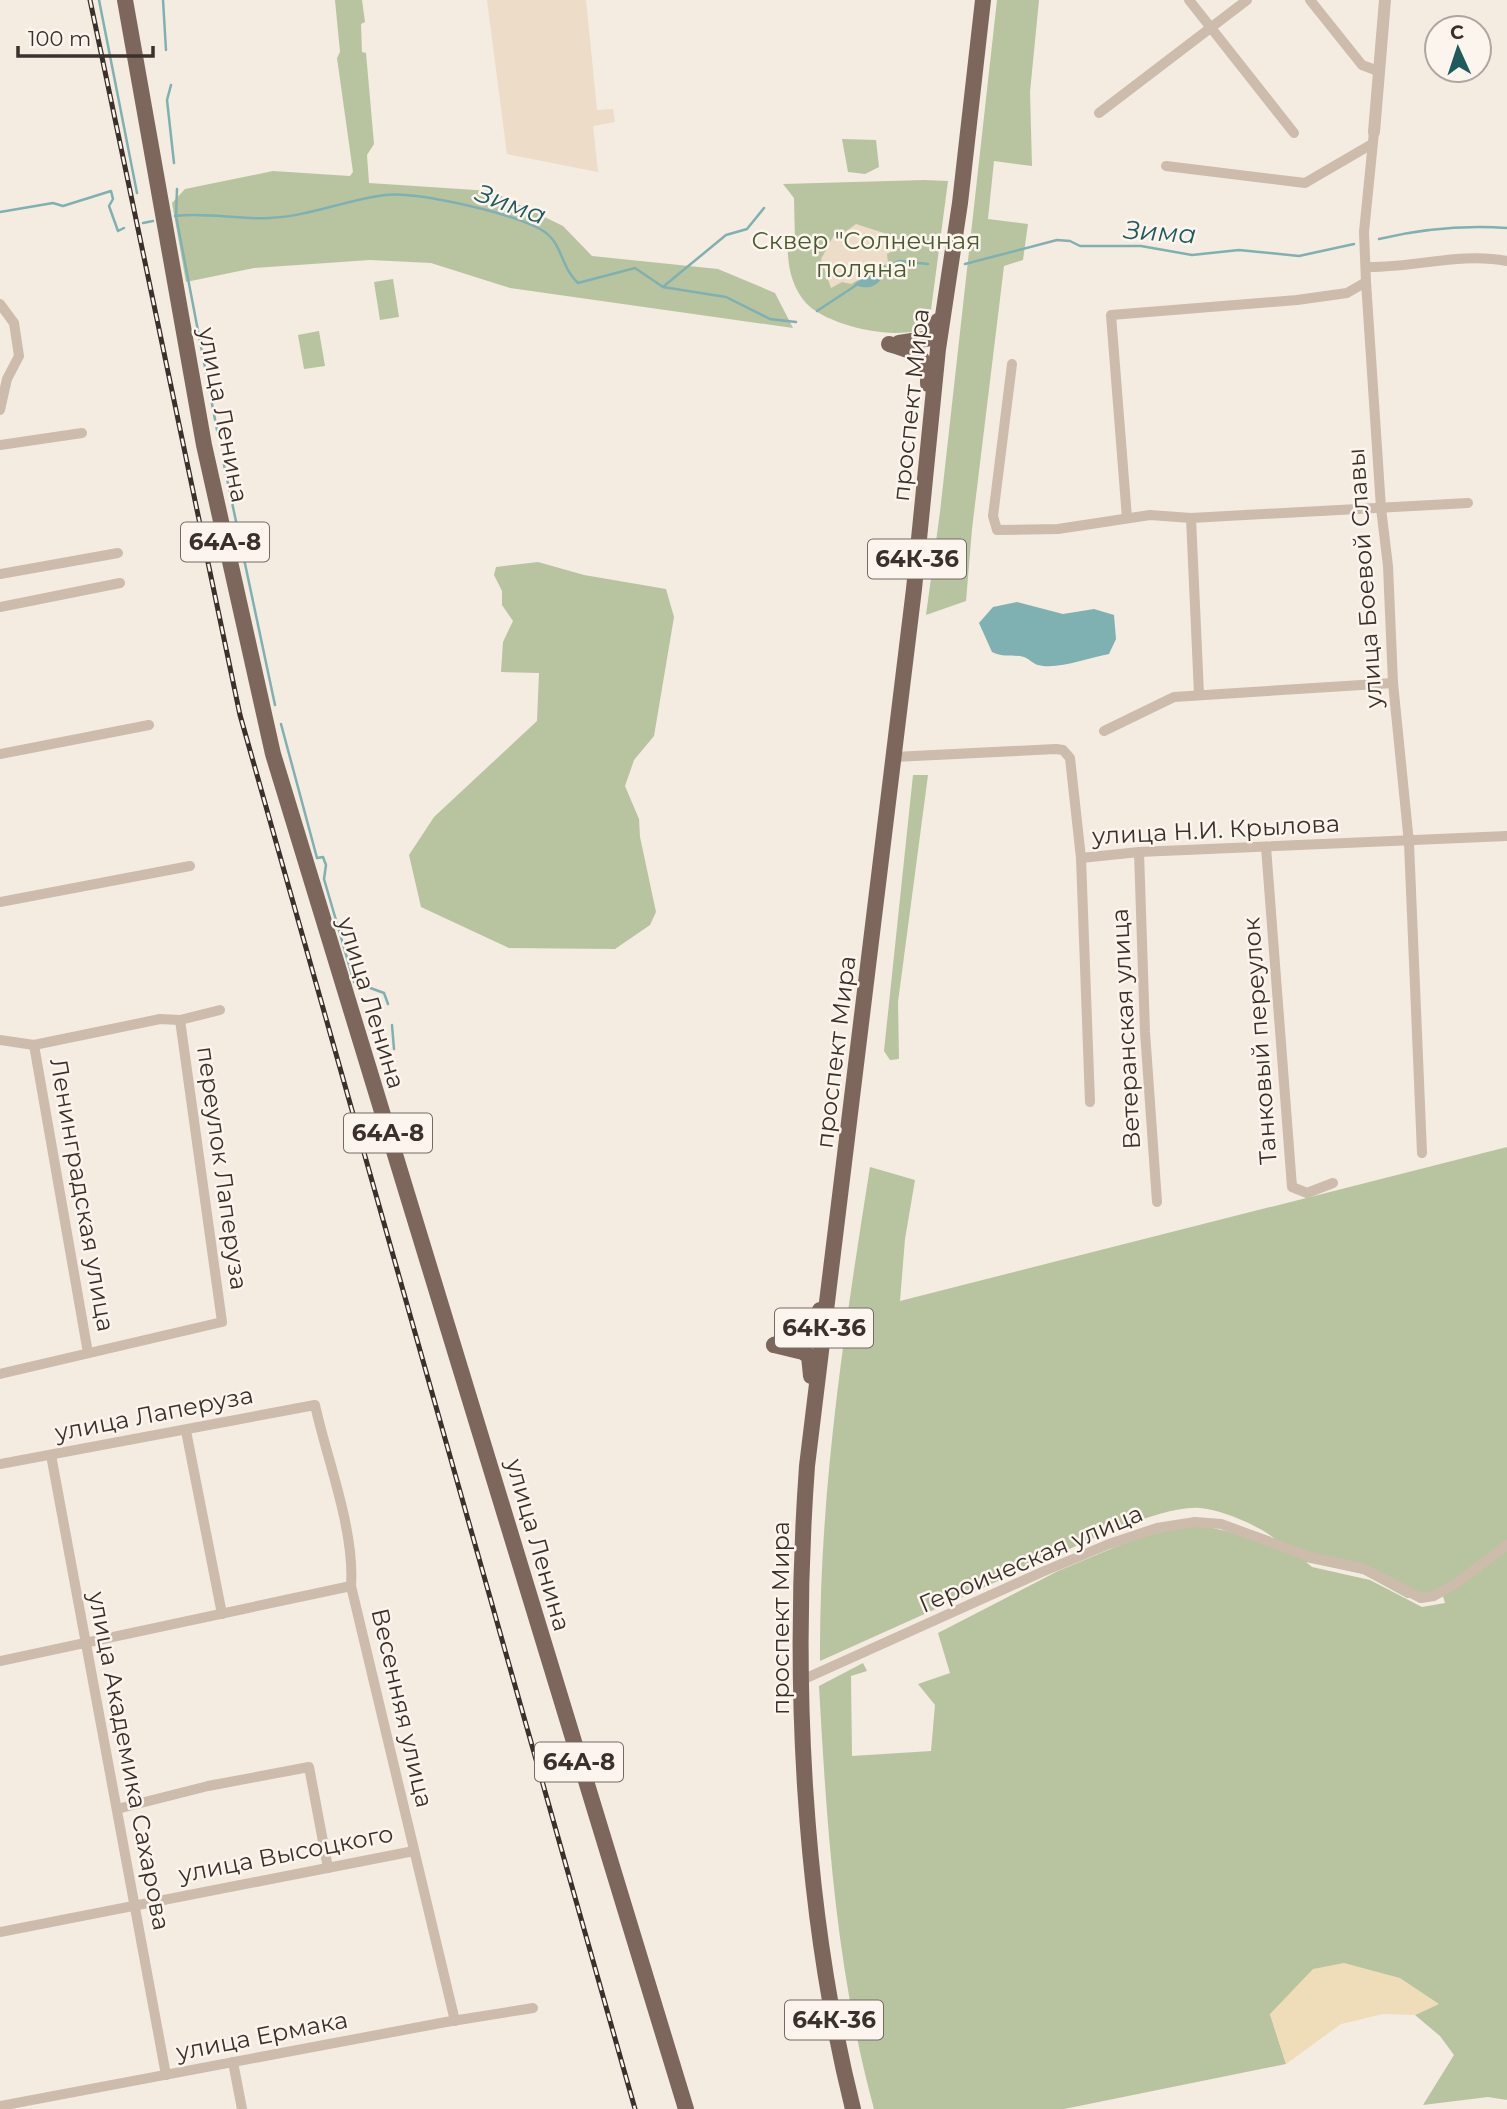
<svg xmlns="http://www.w3.org/2000/svg" width="1507" height="2109" font-family="Montserrat,sans-serif">
<rect width="100%" height="100%" fill="#f4ebe1"/>
<g fill="#b8c4a0" fill-rule="evenodd">
<polygon points="335,0 362,0 365,22 361,24 362,52 366,53 374,144 367,155 369,183 491,191 563,226 592,256 718,269 775,293 793,328 510,288 431,263 370,260 254,268 186,282 172,203 185,189 273,171 350,176 353,172 337,58 340,52"/>
<polygon points="997,0 1039,0 1030,92 1032,166 994,161 988,219 1028,224 1023,260 1004,266 972,529 966,601 926,615 940,512"/>
<polygon points="842,139 876,140 879,167 865,174 848,172"/>
<path d="M924,180L948,181L929,325C903,344 827,326 806,303C793,289 787,266 788,247L795,243L794,198L783,184Z"/>
<polygon points="393,279 399,317 380,320 374,282"/>
<polygon points="319,331 325,366 304,369 298,335"/>
<polygon points="538,562 584,575 666,589 674,617 654,736 634,760 625,786 639,819 640,837 656,912 650,925 615,949 509,948 421,907 409,855 434,817 537,721 539,673 501,672 503,642 513,621 502,605 502,591 494,575 496,567"/>
<polygon points="913,775 928,775 898,1002 899,1059 890,1060 884,1051"/>
<path d="M1507,1147V2100L1488,2097L1423,2105L1454,2055L1440,2036L1415,2015L1438,2004L1270,2014L1286,2064L1064,2109H874C836,1969 827,1830 819,1686L863,1663L867,1671L851,1676L852,1756L931,1751L935,1705L918,1684L950,1673L938,1633L1058,1571L1137,1538L1194,1524L1280,1543C1263,1527 1223,1510 1200,1508C1172,1506 1131,1524 1105,1533L820,1661C819,1495 844,1331 870,1167L915,1180L905,1239L900,1301ZM1306,1562L1363,1574L1407,1598L1442,1593L1445,1603L1422,1607L1370,1580L1312,1567Z"/>
</g>
<polygon fill="#efdcb8" points="1344,1963 1400,1978 1439,2004 1415,2015 1383,2014 1341,2024 1286,2064 1270,2014 1313,1969"/>
<g fill="#ecdcc8">
<polygon points="487,0 586,0 597,110 613,109 615,122 593,126 598,172 507,154"/>
<polygon points="856,224 884,233 901,247 887,254 888,263 851,284 842,282 831,288 821,259 834,235 838,237"/>
</g>
<g fill="#7fb0b2">
<path d="M885,265C885,283 870,293 854,284Z"/>
<path d="M1017,602L1063,614L1094,609L1114,615L1116,639L1109,654C1088,658 1057,670 1038,665C1033,664 1030,659 1024,657C1013,654 1004,658 992,652L979,623L993,607Z"/>
</g>
<g fill="none" stroke-linecap="round" stroke-linejoin="round">
<g stroke="#7fb0b2" stroke-width="2.5">
<polyline points="99,0 137,193"/>
<polyline points="163,0 166,50"/>
<polyline points="171,85 167,100 174,163"/>
<polyline points="177,189 176,216 218,435"/>
<polyline points="0,212 53,203 63,206 111,191 113,199 109,206 118,231 124,228"/>
<path d="M175,216C207,212 238,220 270,218C309,216 346,200 385,195C418,191 510,213 540,229C563,241 560,267 578,283L635,268L663,287L726,297L770,319L796,322"/>
<polyline points="143,223 153,221"/>
<path d="M1379,239C1421,229 1463,225 1507,228"/>
<polyline points="965,264 1057,240 1070,241 1080,246 1141,246 1192,255 1239,250 1299,256 1354,244"/>
<polyline points="885,268 899,261 928,264"/>
<polyline points="664,286 726,235 747,229 764,208"/>
<polyline points="817,311 858,284"/>
<polyline points="223,460 275,705"/>
<polyline points="281,724 317,858 323,857 326,865 324,879 354,982 384,993 388,1004"/>
<polyline points="392,1025 394,1049"/>
</g>
<g stroke="#cdbbac" stroke-width="10">
<polyline points="1189,0 1294,133"/>
<polyline points="1310,0 1362,65 1378,71"/>
<polyline points="1099,113 1247,0"/>
<polyline points="1374,132 1364,232 1366,282 1381,508 1388,566 1393,683 1409,843 1422,1153"/>
<polyline points="1166,166 1305,183 1372,144"/>
<path d="M1366,267C1414,268 1460,252 1507,261"/>
<polyline points="0,304 14,323 19,356 7,379 0,410"/>
<polyline points="1012,364 993,516 997,530 1058,529 1150,515 1191,518 1468,503"/>
<polyline points="0,445 82,433"/>
<polyline points="1127,518 1111,315 1297,300 1347,293 1366,282"/>
<polyline points="1191,518 1199,694"/>
<polyline points="0,574 118,553"/>
<polyline points="0,607 120,583"/>
<polyline points="1104,731 1174,697 1393,683"/>
<polyline points="0,754 149,725"/>
<polyline points="894,757 1056,749 1063,750 1070,758 1081,858 1090,1102"/>
<polyline points="1266,847 1292,1187 1307,1193 1333,1183"/>
<polyline points="1139,852 1145,1032 1157,1202"/>
<polyline points="1081,858 1139,852 1507,836"/>
<polyline points="0,902 190,866"/>
<polyline points="0,1040 34,1045 160,1019 180,1020 220,1010"/>
<polyline points="34,1045 88,1353"/>
<polyline points="0,1374 222,1322 180,1020"/>
<polyline points="186,1431 222,1614"/>
<polyline points="51,1455 166,2075"/>
<path d="M0,1464L315,1405C327,1460 355,1530 351,1586L455,2021"/>
<polyline points="0,1661 351,1586"/>
<polyline points="802,1680 1042,1572 1109,1544 1157,1528 1195,1522 1221,1524 1311,1557 1364,1569 1421,1598 1434,1596 1458,1582 1507,1545"/>
<polyline points="117,1809 208,1786 309,1767 328,1868"/>
<polyline points="0,1932 414,1851"/>
<polyline points="233,2062 242,2109"/>
<polyline points="0,2106 446,2022 533,2008"/>
</g>
<polyline stroke="#cdbbac" stroke-width="12" points="1374,132 1385,0"/>
<g stroke="#7d675c" stroke-width="16">
<polyline points="125,0 204,445 273,754 686,2109"/>
<polyline points="899,343 931,338 938,321"/>
<path d="M889,344C911,350 931,356 928,384"/>
<polyline points="774,1345 811,1331 820,1310"/>
<polyline points="774,1345 803,1352 809,1356 811,1376"/>
<path d="M853,2109C802,1905 792,1675 807,1466L914,589L938,349L960,203L983,0"/>
</g>
<defs>
<polyline id="rail" points="90,0 240,715 635,2109"/>
</defs>
<use href="#rail" stroke="#3b302b" stroke-width="5"/>
<use href="#rail" stroke="#fbf5ee" stroke-width="2.5" stroke-dasharray="8" stroke-linecap="butt"/>
</g>
<g text-anchor="middle" stroke-width="5" stroke-linejoin="round" paint-order="stroke">
<g fill="#fbf5ee" stroke="#756b66" stroke-width="2">
<rect x="181" y="522.5" width="88" height="39" rx="5"/>
<rect x="868" y="539.5" width="98" height="39" rx="5"/>
<rect x="344" y="1113.5" width="88" height="39" rx="5"/>
<rect x="775" y="1308.5" width="98" height="39" rx="5"/>
<rect x="535" y="1742.5" width="88" height="39" rx="5"/>
<rect x="785" y="2000.5" width="98" height="39" rx="5"/>
</g>
<g font-size="23" font-weight="bold" fill="#3b302b">
<text x="225" y="550">64А-8</text>
<text x="917" y="567">64К-36</text>
<text x="388" y="1141">64А-8</text>
<text x="824" y="1336">64К-36</text>
<text x="579" y="1770">64А-8</text>
<text x="834" y="2028">64К-36</text>
</g>
<g font-size="24" fill="#4a5a2e" stroke="#fbf5ee">
<text x="866" y="249">Сквер "Солнечная<tspan x="866" dy="28">поляна"</tspan></text>
</g>
<g font-size="24" fill="#3b302b" stroke="#fbf5ee">
<text transform="translate(911 405) rotate(-84)" y="8">проспект Мира</text>
<text transform="translate(223 415) rotate(79)" y="8">улица Ленина</text>
<text transform="translate(1365 578) rotate(-94)" y="8">улица Боевой Славы</text>
<text transform="translate(1216 830) rotate(-3)" y="8">улица Н.И. Крылова</text>
<text transform="translate(371 1003) rotate(73)" y="8">улица Ленина</text>
<text transform="translate(1126 1029) rotate(-93)" y="8">Ветеранская улица</text>
<text transform="translate(1260 1041) rotate(-94)" y="8">Танковый переулок</text>
<text transform="translate(836 1052) rotate(-83)" y="8">проспект Мира</text>
<text transform="translate(222 1168) rotate(82)" y="8">переулок Лаперуза</text>
<text transform="translate(82 1195) rotate(80)" y="8">Ленинградская улица</text>
<text transform="translate(154 1414) rotate(-11)" y="8">улица Лаперуза</text>
<text transform="translate(538 1545) rotate(74)" y="8">улица Ленина</text>
<text transform="translate(1031 1559) rotate(-23)" y="8">Героическая улица</text>
<text transform="translate(781 1618) rotate(-90)" y="8">проспект Мира</text>
<text transform="translate(402 1708) rotate(77)" y="8">Весенняя улица</text>
<text transform="translate(129 1761) rotate(79)" y="8">улица Академика Сахарова</text>
<text transform="translate(286 1854) rotate(-11)" y="8">улица Высоцкого</text>
<text transform="translate(262 2036) rotate(-11)" y="8">улица Ермака</text>
</g>
<g font-size="26" font-style="italic" fill="#1f5a5e" stroke="#fbf5ee">
<text transform="translate(511 204) rotate(20)" y="9">Зима</text>
<text transform="translate(1160 232) rotate(4)" y="9">Зима</text>
</g>
</g>
<g transform="translate(1458 49) rotate(357)"><circle r="33" fill="#fbf5ee" stroke="#aea6a0" stroke-width="2"/>
<path d="M0-5L12 26L0 18L-12 26Z" fill="#1f5a5e"/>
<text y="-10" font-size="19" font-weight="bold" text-anchor="middle" fill="#3b302b">С</text>
</g>
<path d="M18 46v10h135v-10" fill="none" stroke="#3b302b" stroke-width="3.5"/>
<text x="28" y="46" font-size="21" fill="#3b302b" stroke="#fbf5ee" stroke-width="5" paint-order="stroke">100 m</text>
</svg>
